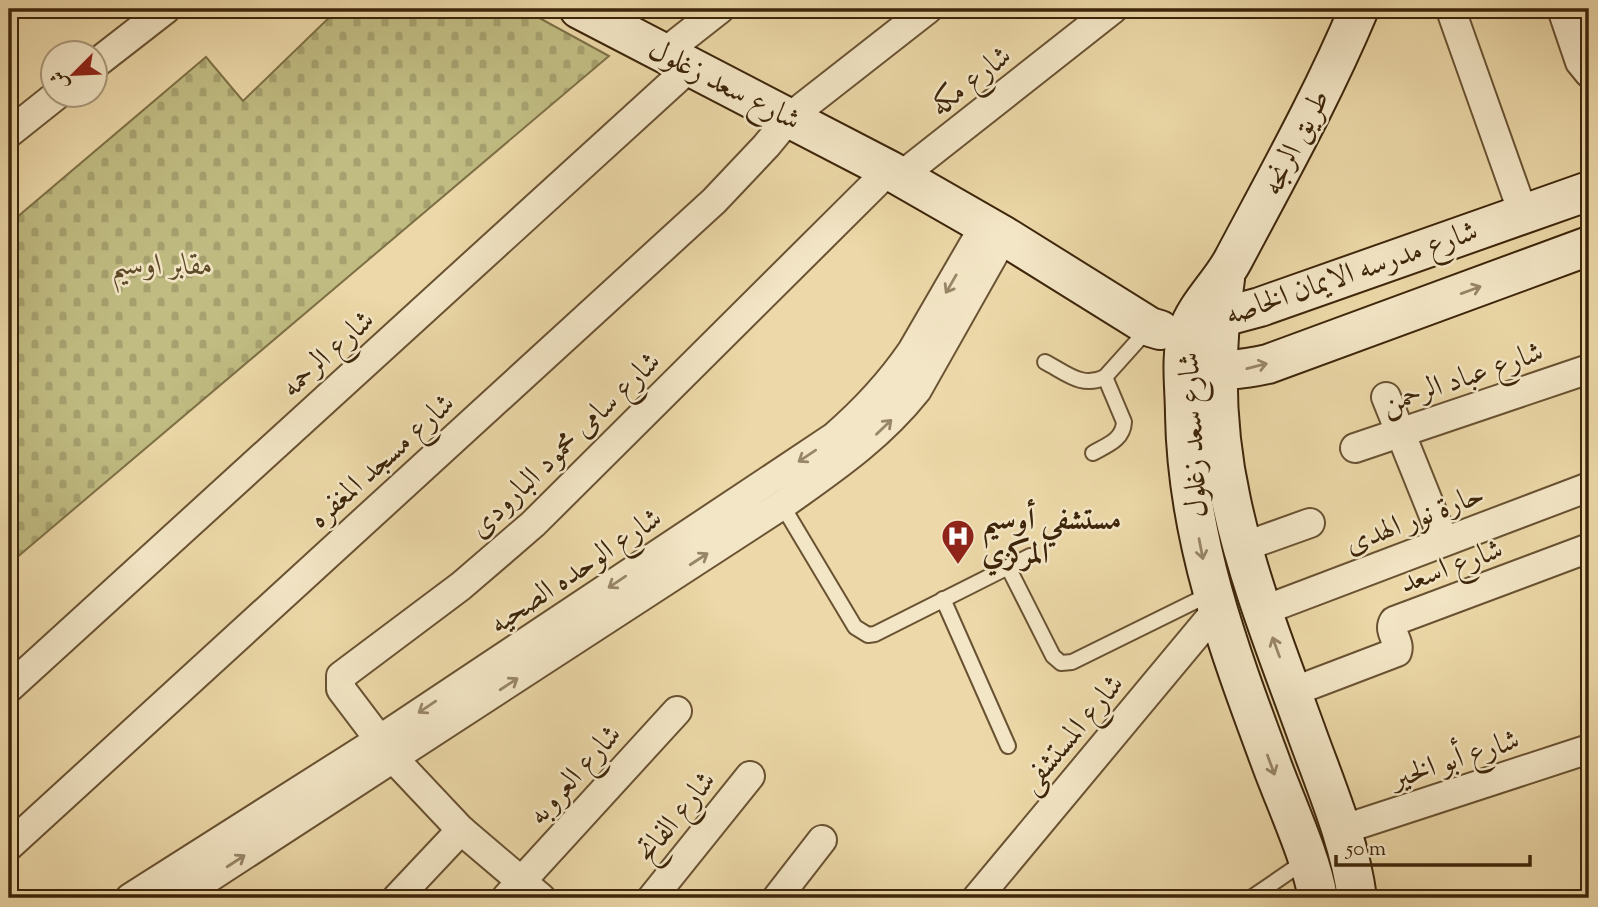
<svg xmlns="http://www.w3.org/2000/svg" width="1598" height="907" font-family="'Sorts Mill Goudy',Amiri,serif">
<defs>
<pattern id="cemetery-stones" width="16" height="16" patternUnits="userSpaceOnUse" patternTransform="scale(1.75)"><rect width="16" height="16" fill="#c0bc82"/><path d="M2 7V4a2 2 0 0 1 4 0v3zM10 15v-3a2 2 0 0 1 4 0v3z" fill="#a6a16f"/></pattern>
</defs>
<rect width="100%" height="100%" fill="#ecd8a8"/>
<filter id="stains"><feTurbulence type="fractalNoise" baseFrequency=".00286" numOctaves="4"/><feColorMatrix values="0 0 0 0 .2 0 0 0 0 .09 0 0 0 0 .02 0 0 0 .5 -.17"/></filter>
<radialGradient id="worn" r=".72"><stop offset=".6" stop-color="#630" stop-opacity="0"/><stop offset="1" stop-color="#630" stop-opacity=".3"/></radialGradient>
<polygon fill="url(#cemetery-stones)" stroke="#7e7046" stroke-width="2" points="338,9 523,9 609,56 9,564 9,403 12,400 9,395 9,224 206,57 243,101"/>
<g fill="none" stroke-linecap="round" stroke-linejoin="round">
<defs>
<g id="lane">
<path d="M1045,362C1065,372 1082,389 1105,377L1149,328"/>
<path d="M1093,453C1107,445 1123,440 1124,422L1105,377"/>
<polyline points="782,505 855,627 868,635 875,634 1030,556"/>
<polyline points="1008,567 1053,656 1061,663 1072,662 1210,594"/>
<polyline points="943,599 1008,746"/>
<polyline points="1251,898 1305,861"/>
</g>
<g id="street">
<polyline points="1562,9 1580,62 1589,73"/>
<polyline points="1453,16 1523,213"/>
<polyline points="664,53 720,9"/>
<polyline points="94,65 166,9"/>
<polyline points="9,133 58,94"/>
<polyline points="901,176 1113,9"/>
<polyline points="1386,397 1444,541"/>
<polyline points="1355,448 1589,369"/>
<polyline points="1243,547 1310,523"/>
<polyline points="1262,611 1589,487"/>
<polyline points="9,688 690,67"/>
<path d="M1292,692L1397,652C1401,641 1387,632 1394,621L1589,548"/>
<polyline points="1341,830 1589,749"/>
<polyline points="9,846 714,201 766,146 790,117 928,9"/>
<path d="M130,898L379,740L834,437C864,411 890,383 912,351L985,225"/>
<path d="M178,898L782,505C831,470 879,438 917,390L1004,236"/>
<polyline points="397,898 461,830"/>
<polyline points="506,898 677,711"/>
<polyline points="541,898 461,830 394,759 341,689 341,676 461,586 533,524 889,170"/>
<polyline points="652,898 750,776"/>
<polyline points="777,898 822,840"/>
<polyline points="977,898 1216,611"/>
</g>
<g id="secondary">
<polyline points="579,9 889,170 1004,236 1150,327 1160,330"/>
<path d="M1225,279C1214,353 1215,428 1231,500C1248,581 1280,659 1308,737C1327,789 1350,843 1357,898"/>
<polyline points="1196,322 1219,318 1260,307 1589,191"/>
<path d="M1191,368C1219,372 1241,370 1268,364L1589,246"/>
<path d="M1318,898C1311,857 1286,804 1271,763C1229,650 1187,538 1185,415C1185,388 1180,357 1188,331C1195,307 1221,283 1233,260C1277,177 1323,95 1359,9"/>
</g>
</defs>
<use href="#lane" stroke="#695232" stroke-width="18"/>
<use href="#street" stroke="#695232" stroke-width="32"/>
<use href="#secondary" stroke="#3d250a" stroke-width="42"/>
<use href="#lane" stroke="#f3e6c6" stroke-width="14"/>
<use href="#street" stroke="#f3e6c6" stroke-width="28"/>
<use href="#secondary" stroke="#f3e6c6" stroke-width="38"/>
</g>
<defs><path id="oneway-shaft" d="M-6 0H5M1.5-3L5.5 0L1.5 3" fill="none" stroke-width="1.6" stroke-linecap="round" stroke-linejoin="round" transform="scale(1.75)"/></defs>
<g stroke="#988668">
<use href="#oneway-shaft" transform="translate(951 284) rotate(120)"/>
<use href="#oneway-shaft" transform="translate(1471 290) rotate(-20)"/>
<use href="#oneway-shaft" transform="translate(1257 366) rotate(-14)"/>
<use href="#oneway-shaft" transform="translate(884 427) rotate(-44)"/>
<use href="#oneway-shaft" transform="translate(807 456) rotate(146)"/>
<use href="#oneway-shaft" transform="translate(1201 549) rotate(79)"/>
<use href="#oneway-shaft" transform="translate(699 559) rotate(-33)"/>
<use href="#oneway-shaft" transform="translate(617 582) rotate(146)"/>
<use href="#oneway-shaft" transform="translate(1276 647) rotate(-110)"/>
<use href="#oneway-shaft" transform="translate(509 684) rotate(-33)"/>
<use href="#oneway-shaft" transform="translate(427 707) rotate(146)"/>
<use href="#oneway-shaft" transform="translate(1271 765) rotate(70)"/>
<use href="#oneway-shaft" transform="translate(236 861) rotate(-33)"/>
</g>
<defs>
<symbol id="hospital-pin" viewBox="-11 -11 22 30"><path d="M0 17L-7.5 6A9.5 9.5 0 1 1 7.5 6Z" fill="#8f2418" stroke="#f3e6c6"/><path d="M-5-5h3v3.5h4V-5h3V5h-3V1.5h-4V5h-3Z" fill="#fff"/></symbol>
</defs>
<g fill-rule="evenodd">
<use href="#hospital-pin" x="939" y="517" width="38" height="52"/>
</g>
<g text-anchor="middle" stroke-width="5" stroke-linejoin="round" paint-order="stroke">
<g font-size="30" fill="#3d250a" stroke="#f3e6c6">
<text transform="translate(970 80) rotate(-38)" y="10">شارع مكه</text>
<text transform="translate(725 84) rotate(27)" y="10">شارع سعد زغلول</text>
<text transform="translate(1295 142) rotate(-63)" y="10">طريق الرنجه</text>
<text transform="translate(1351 272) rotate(-19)" y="10">شارع مدرسه الايمان الخاصه</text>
<text transform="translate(327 353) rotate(-42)" y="10">شارع الرحمه</text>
<text transform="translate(1462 377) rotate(-19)" y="10">شارع عباد الرحمن</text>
<text transform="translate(1192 435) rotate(-93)" y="10">شارع سعد زغلول</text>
<text transform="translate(564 444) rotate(-44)" y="10">شارع سامى محمود البارودى</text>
<text transform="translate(381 460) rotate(-42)" y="10">شارع مسجد المغفره</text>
<text transform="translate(1414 518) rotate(-21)" y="10">حارة نور الهدى</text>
<text transform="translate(1451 565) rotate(-20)" y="10">شارع اسعد</text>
<text transform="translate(575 570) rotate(-34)" y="10">شارع الوحده الصحيه</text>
<text transform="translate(1071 733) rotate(-50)" y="10">شارع المستشفى</text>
<text transform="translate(1455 758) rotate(-18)" y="10">شارع أبو الخير</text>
<text transform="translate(574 774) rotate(-48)" y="10">شارع العروبه</text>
<text transform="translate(675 816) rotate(-51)" y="10">شارع الفاتح</text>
</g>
<g font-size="30" font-style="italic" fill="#5e4b28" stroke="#f3e6c6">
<text x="162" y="274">مقابر اوسيم</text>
</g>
<g font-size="30" font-weight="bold" fill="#3d250a" stroke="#f3e6c6" text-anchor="start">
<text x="982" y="529">مستشفي أوسيم<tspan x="982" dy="34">المركزي</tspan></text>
</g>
</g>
<rect width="1598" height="907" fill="none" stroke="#ecd8a8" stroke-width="35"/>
<rect x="10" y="10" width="1577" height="886" fill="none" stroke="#3d250a" stroke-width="3.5"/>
<rect x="18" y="18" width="1563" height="872" fill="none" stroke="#3d250a" stroke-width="2"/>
<g transform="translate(74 74) rotate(246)"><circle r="33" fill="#f3e6c6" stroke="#aa997b" stroke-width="2"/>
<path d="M0-5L12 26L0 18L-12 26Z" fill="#8f2418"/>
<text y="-10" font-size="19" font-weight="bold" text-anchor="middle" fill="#3d250a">ش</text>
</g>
<path d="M1336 855v10h194v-10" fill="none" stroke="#3d250a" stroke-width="3.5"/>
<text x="1346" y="855" font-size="21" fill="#3d250a" stroke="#f3e6c6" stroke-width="5" paint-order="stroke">50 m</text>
<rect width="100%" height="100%" filter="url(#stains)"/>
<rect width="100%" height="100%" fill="url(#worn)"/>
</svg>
